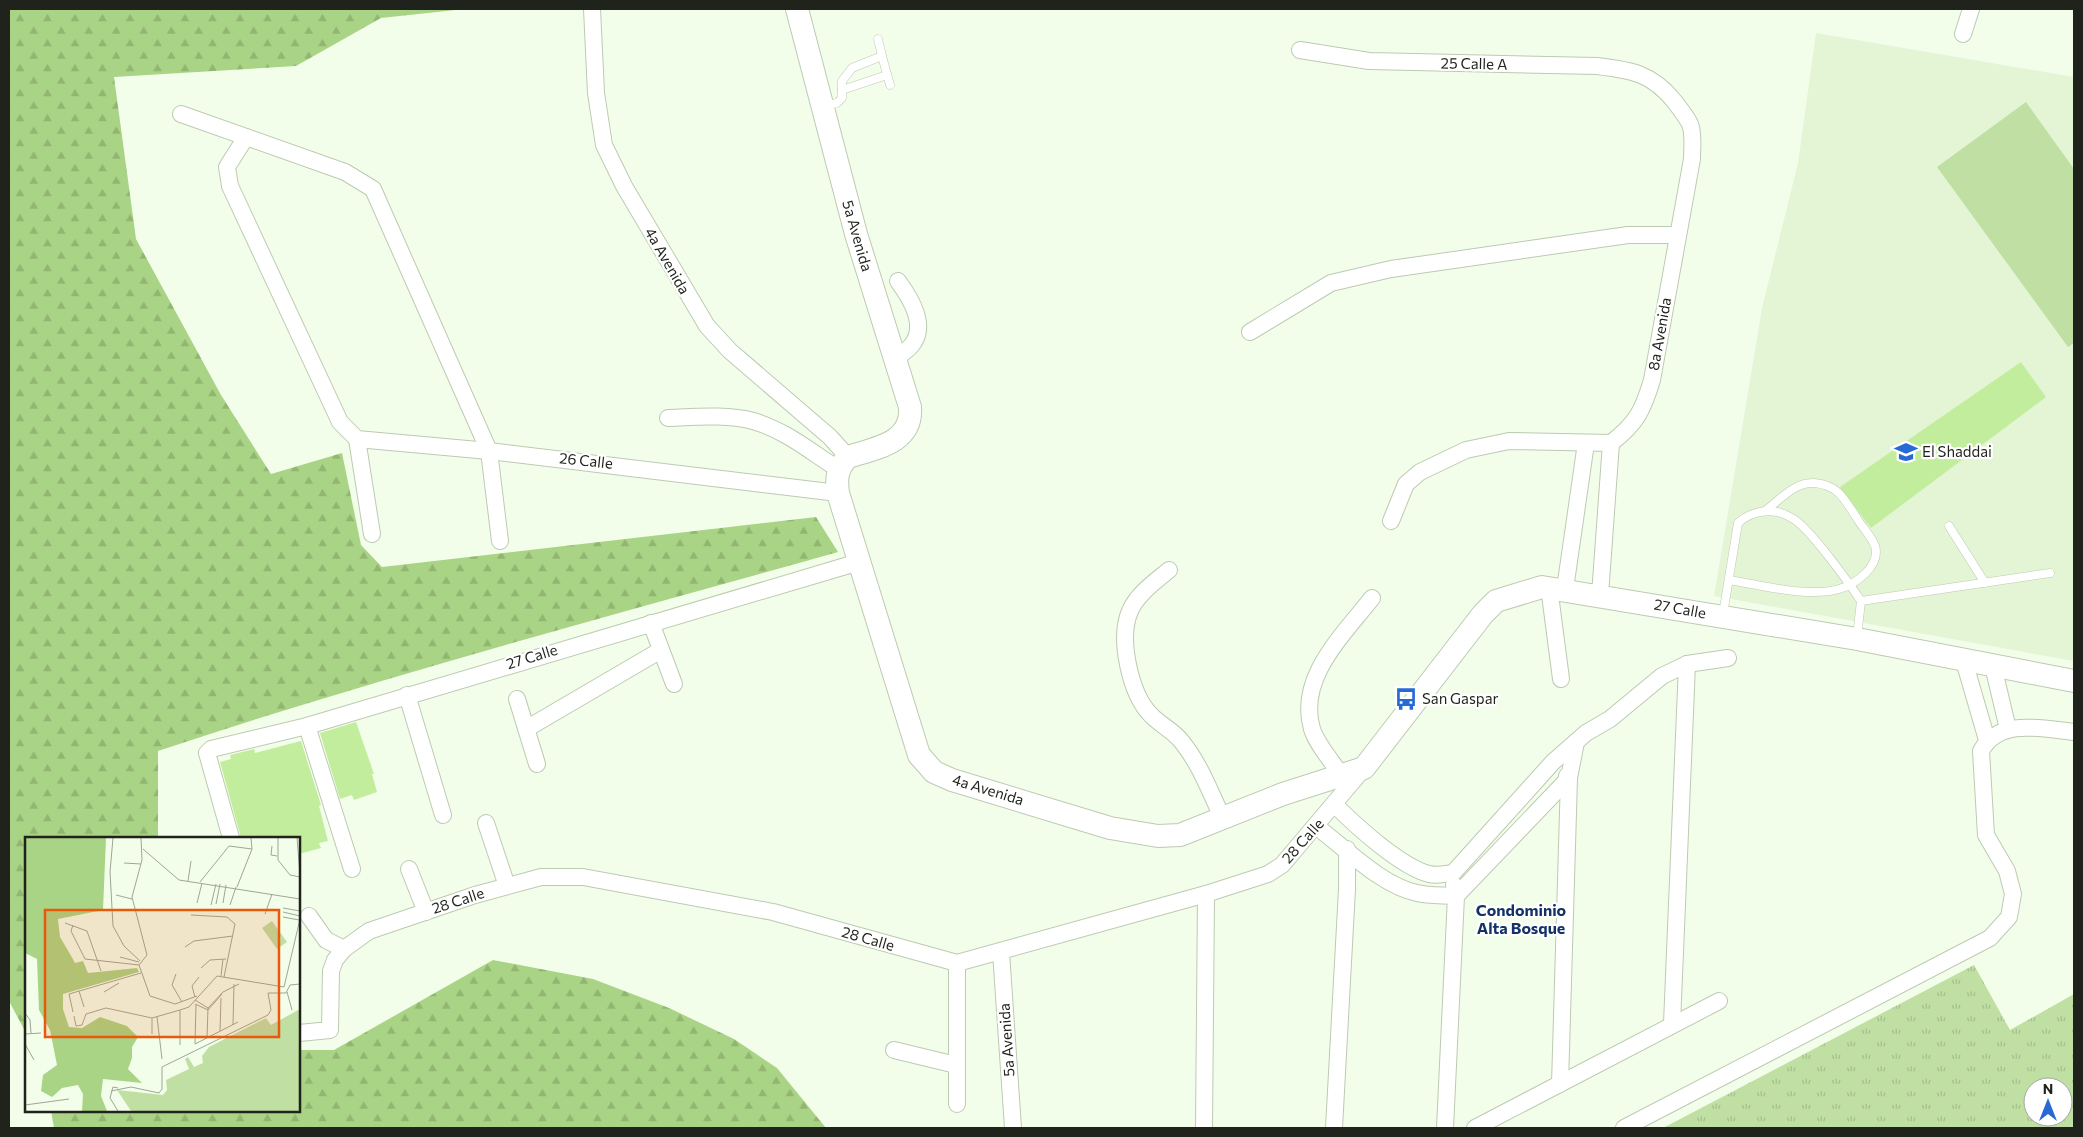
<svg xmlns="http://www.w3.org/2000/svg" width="2083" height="1137" font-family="Commissioner,sans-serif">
<defs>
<pattern id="grass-tufts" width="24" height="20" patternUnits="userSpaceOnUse" patternTransform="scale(1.25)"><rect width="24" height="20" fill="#bfdfa3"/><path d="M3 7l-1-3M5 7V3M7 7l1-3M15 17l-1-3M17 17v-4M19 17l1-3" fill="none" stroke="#a4bf8c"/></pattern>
<pattern id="forest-firs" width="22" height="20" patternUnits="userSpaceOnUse" patternTransform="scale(1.25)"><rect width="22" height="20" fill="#aad485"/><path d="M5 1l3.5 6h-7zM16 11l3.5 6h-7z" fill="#92b672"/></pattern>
</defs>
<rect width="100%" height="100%" fill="#f3feea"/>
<polygon fill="#e3f5d5" points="1816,33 2074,77 2074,661 1714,596 1762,308 1798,163"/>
<path fill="url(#grass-tufts)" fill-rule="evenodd" d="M1974,965L2010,1030L2074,994V1128H1663ZM2033,1087H2063V1117H2033Z"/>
<g fill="url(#forest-firs)">
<path d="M9,9H465L381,18L296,66L114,77L136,239L221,395L271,474L342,453L361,545L382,567L816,517L838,552C611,616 382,676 158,751V838H26V1033L9,1001Z"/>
<polygon points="493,960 593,979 669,1008 734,1039 777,1068 826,1128 54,1128 51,1111 299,1111 299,1050 334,1050"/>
</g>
<polygon fill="#bfdfa3" points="2026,102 2074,169 2074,343 2068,347 1937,167"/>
<g fill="#c2ed9d">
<polygon points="2021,362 2046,397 1871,528 1840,487"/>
<polygon points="356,722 374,774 372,774 377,792 354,800 352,795 340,799 320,733"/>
<polygon points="301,741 321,805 319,806 328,841 319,843 321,848 299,854 299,838 241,838 220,762 231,759 230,755 254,749 255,753"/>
</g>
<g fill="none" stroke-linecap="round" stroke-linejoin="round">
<defs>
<g id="lane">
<polyline points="882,56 890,85"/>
<polyline points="842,90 887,75"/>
<polyline points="825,106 837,103 842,98 842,81 852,68 882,56 878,39"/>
<polyline points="1949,526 1985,583"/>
<path d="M1729,580C1761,585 1808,598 1839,589C1856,584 1881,566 1875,546C1872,537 1863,528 1858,520C1845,501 1840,485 1814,483C1794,482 1780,500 1765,511"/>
<polyline points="1861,601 2050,573"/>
<path d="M1723,614L1738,523C1752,510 1775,507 1792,518C1809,527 1849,583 1861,601L1857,637"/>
</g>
<g id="street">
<polyline points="592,9 596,93 604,145 624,186 707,326 730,351 830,437 848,457"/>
<polyline points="1963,34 1971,9"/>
<path d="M1300,50L1369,61L1597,66C1631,70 1652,73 1675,102C1680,109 1686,116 1690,124C1694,134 1692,148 1692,159L1652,380C1643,410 1637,423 1611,443L1600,595"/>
<polyline points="181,114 345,172 373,189 489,451 500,541"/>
<polyline points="246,137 227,167 230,186 340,422 357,439 489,451 838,493"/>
<polyline points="1250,332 1331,283 1391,269 1628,235 1678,235"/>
<path d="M895,359C900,355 906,351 911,346C928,326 911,299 898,281"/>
<path d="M668,418C694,417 728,414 753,421C785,430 811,452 838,469"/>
<polyline points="357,439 372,534"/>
<polyline points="1391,521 1406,484 1420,472 1466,450 1509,441 1611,443"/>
<path d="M1169,570C1156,581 1137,594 1130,611C1118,638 1130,694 1151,715C1160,725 1173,730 1182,742C1200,764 1211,794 1223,819"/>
<polyline points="1549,587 1561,679"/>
<polyline points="1565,589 1586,443"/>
<polyline points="651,623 674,684"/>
<polyline points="1964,661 1987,740"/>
<polyline points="1993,666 2008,729"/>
<polyline points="407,695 443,815"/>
<polyline points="517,699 537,764"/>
<polyline points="307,726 352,869"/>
<polyline points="526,729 661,650"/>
<path d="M1341,775C1332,761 1317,745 1312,729C1297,678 1343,635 1372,598"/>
<path d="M1335,805C1356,826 1401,867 1429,874C1437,876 1445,874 1453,873L1553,762L1586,733L1610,719L1662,676L1687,664L1728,658"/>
<polyline points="486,823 507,886"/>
<path d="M1317,827C1345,848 1382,886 1417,893C1429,896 1443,895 1456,896L1569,778L1576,742"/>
<polyline points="231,838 207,753 211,749 307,726 859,562"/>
<polyline points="409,869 426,912"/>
<polyline points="309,916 326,940 344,949"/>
<polyline points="1001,952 1013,1128"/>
<polyline points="1672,1024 1687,664"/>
<polyline points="299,1033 330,1030 331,971 335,960 344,949 369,931 475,895 541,877 583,877 773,912 957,963 1206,894 1268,874 1282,865 1364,768"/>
<polyline points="894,1050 956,1065"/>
<polyline points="1560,1084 1569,778 1567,776"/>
<polyline points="957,1104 957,963"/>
<polyline points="1204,1128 1206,894"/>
<polyline points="1334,1128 1347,889 1347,849"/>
<polyline points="1445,1128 1456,896 1454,885"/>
<polyline points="1475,1128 1719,1001"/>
<path d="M1624,1128L1990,938L2009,917L2013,894L2007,871L1986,835L1981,751C1999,717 2043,729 2074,732"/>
</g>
<path id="secondary" d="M797,9L856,234L910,407C913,443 876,448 848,457C837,468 836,478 838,493L919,755L934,772L952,780L1110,828L1158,836L1180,835L1283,794L1364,768L1483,614L1496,601L1542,587L1857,639L2074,681"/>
</defs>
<use href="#lane" stroke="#bdcab2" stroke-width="9"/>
<use href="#street" stroke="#bdcab2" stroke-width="18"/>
<use href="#secondary" stroke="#bdcab2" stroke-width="24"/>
<use href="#lane" stroke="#fff" stroke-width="8"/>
<use href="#street" stroke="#fff" stroke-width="16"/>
<use href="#secondary" stroke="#fff" stroke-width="22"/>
</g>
<defs>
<symbol id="school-bare" viewBox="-9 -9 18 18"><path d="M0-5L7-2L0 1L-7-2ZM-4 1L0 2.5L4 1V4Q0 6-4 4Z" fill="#276ad6" stroke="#fff" stroke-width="2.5" paint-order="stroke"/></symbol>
<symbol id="bus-bare" viewBox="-9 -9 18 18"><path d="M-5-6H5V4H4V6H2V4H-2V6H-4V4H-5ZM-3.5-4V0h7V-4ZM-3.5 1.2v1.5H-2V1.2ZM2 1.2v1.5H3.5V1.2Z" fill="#276ad6" stroke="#fff" stroke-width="2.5" paint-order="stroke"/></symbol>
</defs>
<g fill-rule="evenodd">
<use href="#school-bare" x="1890" y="436" width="32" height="32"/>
<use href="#bus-bare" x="1390" y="683" width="32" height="32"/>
</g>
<g text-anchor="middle" stroke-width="4.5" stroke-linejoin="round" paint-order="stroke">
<g font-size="15" fill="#1f231b" stroke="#fff">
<text transform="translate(1474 64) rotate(1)" y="5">25 Calle A</text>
<text transform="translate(857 236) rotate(74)" y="5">5a Avenida</text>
<text transform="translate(667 261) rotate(60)" y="5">4a Avenida</text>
<text transform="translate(1660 334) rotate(-80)" y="5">8a Avenida</text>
<text transform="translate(586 461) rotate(6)" y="5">26 Calle</text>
<text transform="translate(1680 609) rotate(10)" y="5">27 Calle</text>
<text transform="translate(532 657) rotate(-17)" y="5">27 Calle</text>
<text transform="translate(988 790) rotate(17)" y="5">4a Avenida</text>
<text transform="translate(1303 841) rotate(-48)" y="5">28 Calle</text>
<text transform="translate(458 901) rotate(-18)" y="5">28 Calle</text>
<text transform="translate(868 939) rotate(16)" y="5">28 Calle</text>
<text transform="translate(1007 1040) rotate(-94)" y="5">5a Avenida</text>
</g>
<g font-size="15" fill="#1f231b" stroke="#fff" text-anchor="start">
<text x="1922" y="457">El Shaddai</text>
<text x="1422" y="704">San Gaspar</text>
</g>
<g font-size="16" font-weight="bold" fill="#133368" stroke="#fff">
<text x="1521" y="916">Condominio<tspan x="1521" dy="18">Alta Bosque</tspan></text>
</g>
</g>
<g transform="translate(25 837)">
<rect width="275" height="275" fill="#f3feea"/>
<path d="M275,172V274H106L92,253L138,258L142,253L141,243L164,232L160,222L163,220L169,230L178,226L177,219L184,210L241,181L246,188Z" fill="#bfdfa3"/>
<path d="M0,1H81L78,73L33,82L35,100L45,117L50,126L58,124L63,136L112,131L114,135L38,157V172L44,190L57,191L75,180L102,189L113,200L107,210V221L103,232L117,246L78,242L76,259L82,274H57L58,257L53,248L37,251L27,260L16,254L18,238L32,228L25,193L14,173L12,122L0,116Z" fill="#aad485"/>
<path d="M247,84L262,105L252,112L237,91Z" fill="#bfdfa3"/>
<path fill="none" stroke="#9ea697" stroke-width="1" d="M88,1L85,35L88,89L99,109L115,124M253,1V23L265,38L275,40M272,1L275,37M247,9L246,18L252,19M118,12L154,43L275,62M99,26L116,27M163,44L166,24M175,45L204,9L227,12M212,50L227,12L226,1M91,58L107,62M172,66L177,46M198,66L201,48M191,67L195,47M186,68L191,47M205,68L211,50M258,71L275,74M258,75L275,79M240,77L247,57M166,78L202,80L210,87L199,140M258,80L274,83M40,86L62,94L76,134M48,88L46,94L60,122L114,128M160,110L169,104L208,99M95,120L114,125M114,128L122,118L107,60L117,23L116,1M114,128L125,159L150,167L172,159M176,131L185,123L201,122M151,137L147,148L157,165M196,139L198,122M54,154L59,170M79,155L94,146M262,155L267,173M170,160L167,149L174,140M170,163L183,171L198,155L214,147M170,167L183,173L197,157M171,168L170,207L213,185M48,175L44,157L116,136M0,176L5,183L6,196M49,179L51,189L57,188L61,177L81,171L127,181L155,173L164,170L192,139L259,150L275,82M132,180L137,222M208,188L209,147M195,194L196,161M0,197L16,196M127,197V181M182,201L183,171M0,207L9,223M155,208V173M86,254L106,250L134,256L137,252V230L243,178L246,173L243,156H261L265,148L275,147M0,268L44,262M93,274L85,261L88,250L93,251"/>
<path fill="#e8590c" fill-opacity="0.15" stroke="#e8590c" stroke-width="2.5" d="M20,73H254V200H20Z"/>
<rect width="275" height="275" fill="none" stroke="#1f231b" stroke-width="2.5"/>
</g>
<rect width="2083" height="1137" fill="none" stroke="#1f231b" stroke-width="20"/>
<g transform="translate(2048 1102)"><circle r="24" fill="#ffffff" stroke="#a5a7a4"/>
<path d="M0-4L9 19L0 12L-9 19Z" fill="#276ad6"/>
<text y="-8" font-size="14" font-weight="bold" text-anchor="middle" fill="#1f231b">N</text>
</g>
</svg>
